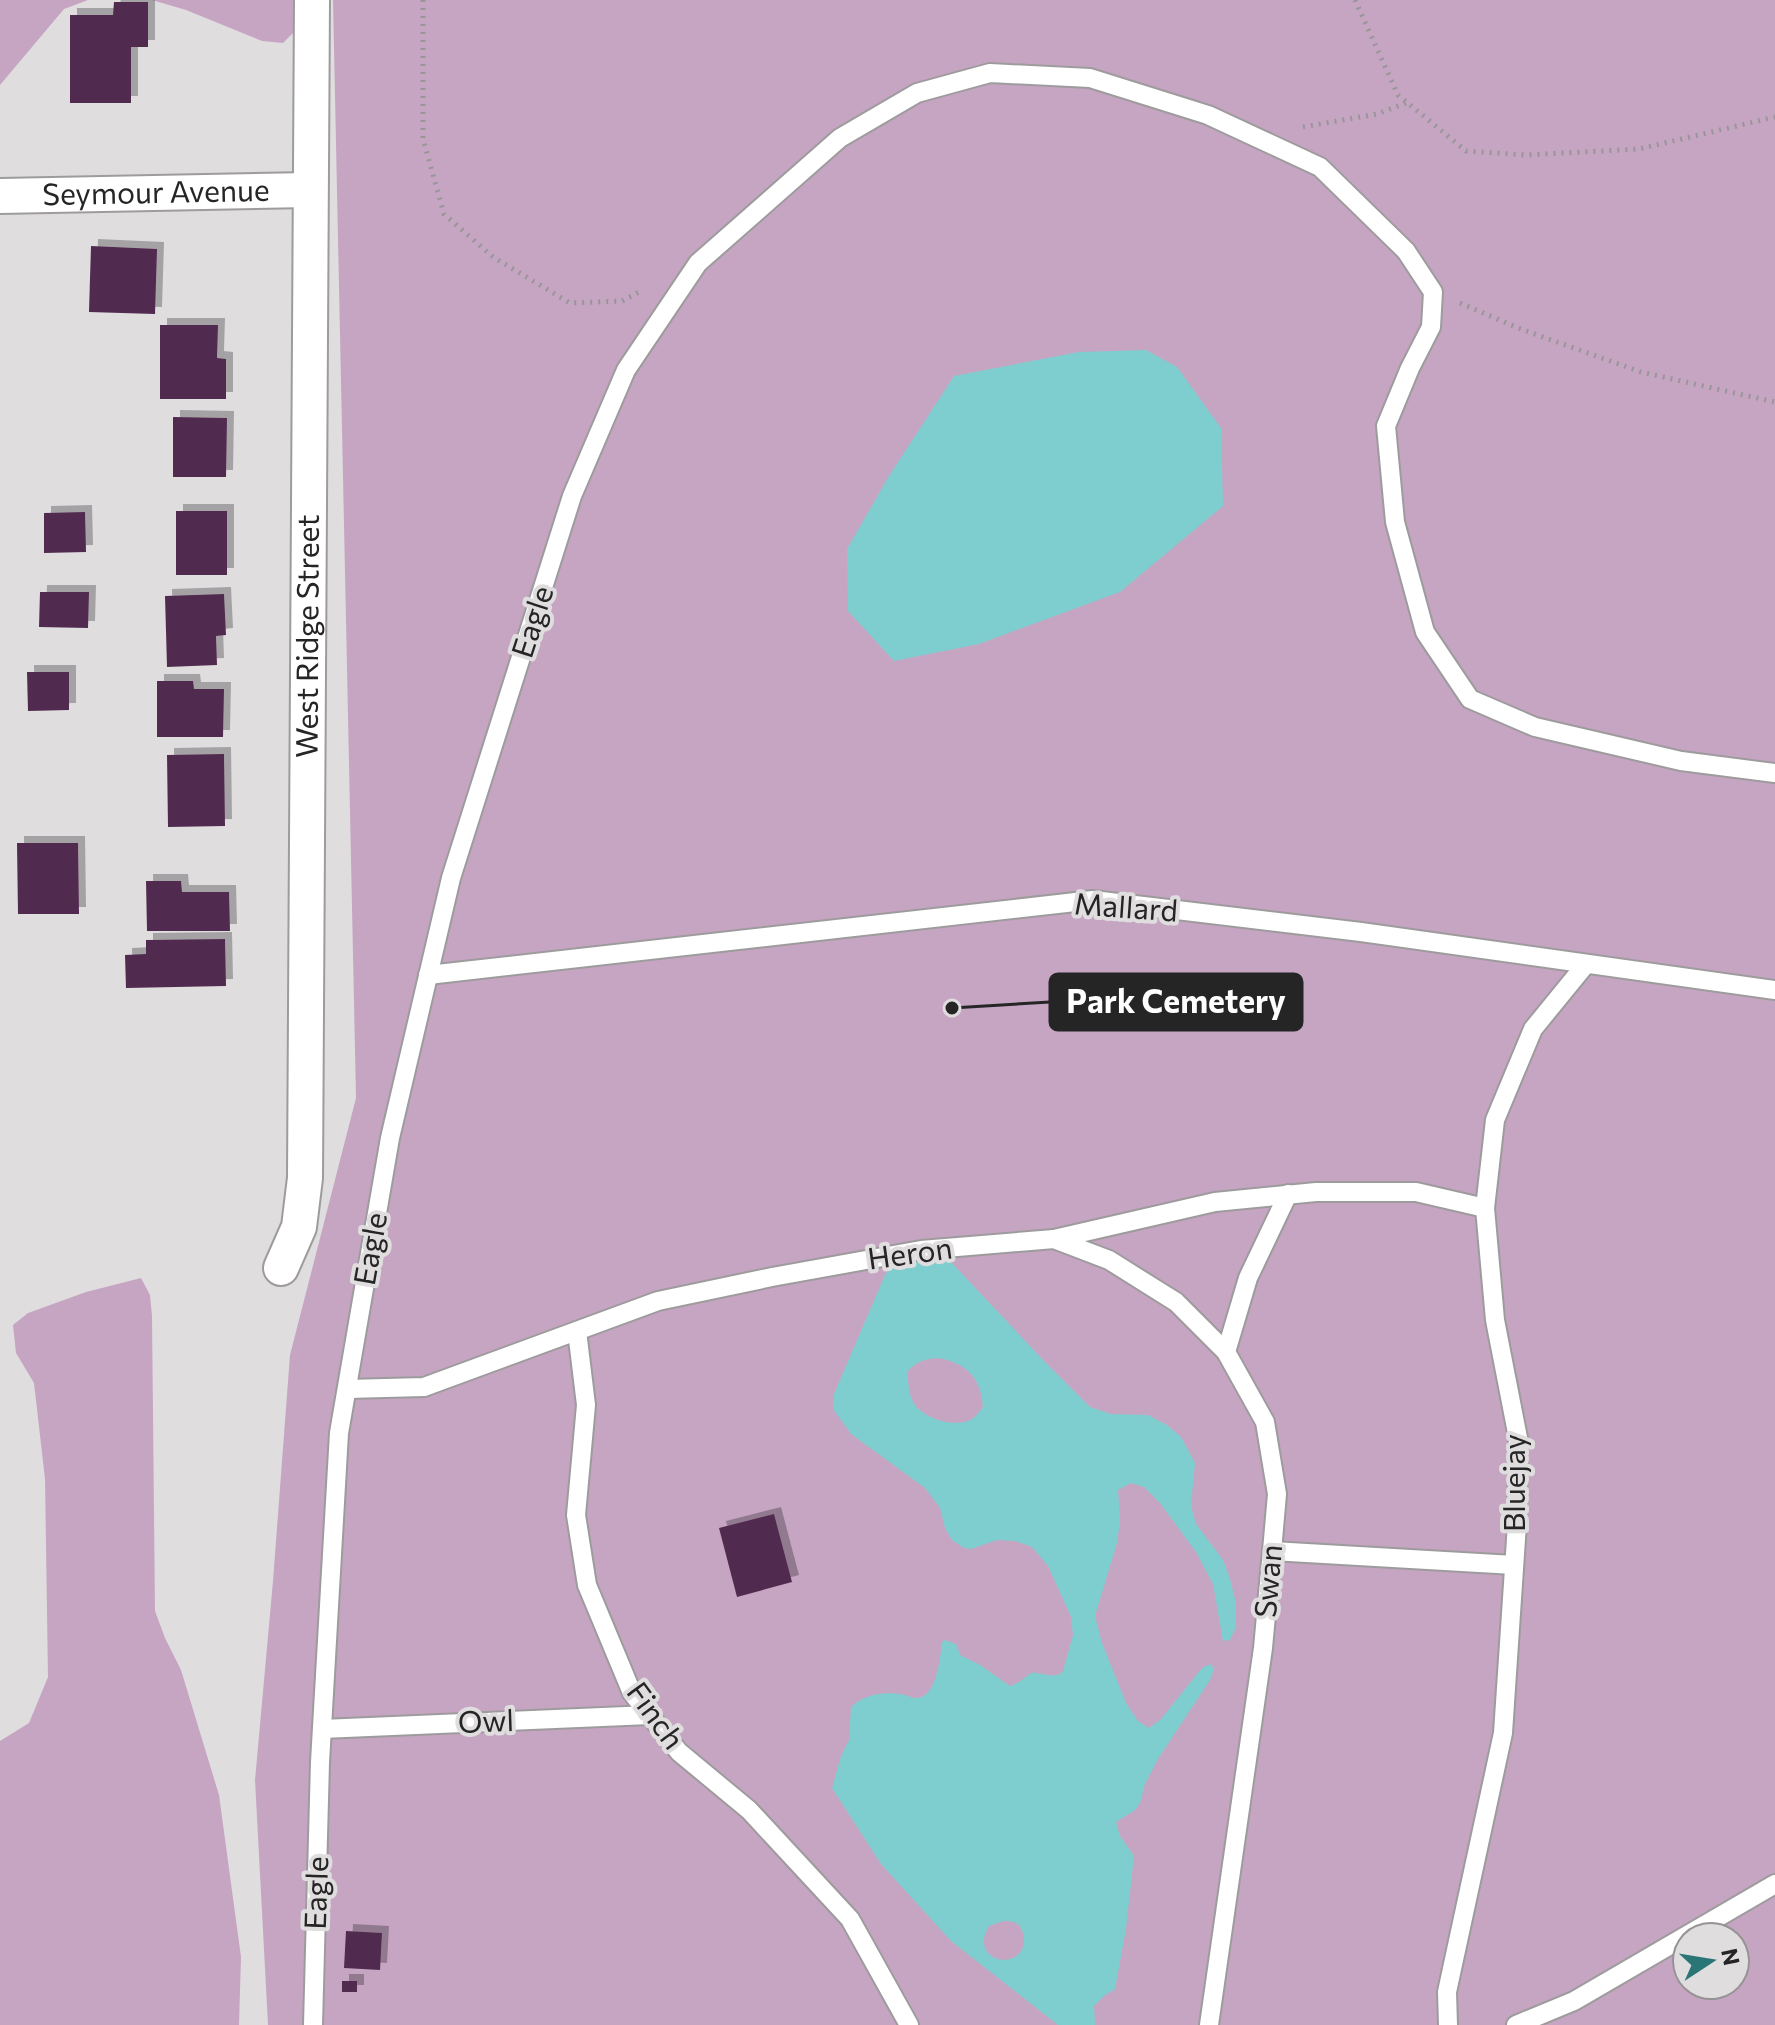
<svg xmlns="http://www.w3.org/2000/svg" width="1775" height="2025" font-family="Commissioner,sans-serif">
<defs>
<filter id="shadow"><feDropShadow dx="7" dy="-7" stdDeviation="0" flood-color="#0004"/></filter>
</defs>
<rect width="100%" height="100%" fill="#e0dddf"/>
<g fill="#c6a5c3" fill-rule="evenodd">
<polygon points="0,0 88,0 64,9 0,85"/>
<polygon points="152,0 297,0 297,29 283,43 262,41 186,10"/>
<path d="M333,0H1775V2025H268L255,1780L273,1581L290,1355L356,1098ZM1687,1937H1735V1985H1687Z"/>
<polygon points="141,1278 150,1295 152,1316 155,1611 165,1638 181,1670 219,1795 241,1957 239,2025 0,2025 0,1741 29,1723 48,1677 45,1479 34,1383 16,1353 13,1325 28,1313 86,1292"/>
</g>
<g fill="#7fcecf" fill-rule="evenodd">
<polygon points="1146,350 1177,367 1221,428 1223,506 1120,592 979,644 894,661 848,611 847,549 889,476 954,376 1079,352"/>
<path d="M950,1261L1044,1361L1090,1407L1111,1414L1148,1415L1167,1425L1181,1437L1195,1463L1191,1505L1196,1524L1223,1560L1230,1579L1236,1603V1627L1230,1640L1223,1641L1213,1584L1196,1552L1160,1503L1144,1487L1131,1483L1118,1490L1120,1521L1117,1543L1095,1616L1102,1643L1126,1703L1138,1721L1149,1728L1161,1719L1202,1668L1211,1664L1214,1669L1210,1680L1158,1759L1145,1784L1140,1803L1135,1810L1116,1822L1120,1836L1134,1856L1126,1929L1115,1989L1104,1996L1094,2006L1095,2025H1058L951,1941L881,1864L832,1788L841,1756L849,1740L851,1707C865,1694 886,1691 905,1695C909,1696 913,1699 917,1698C937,1697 940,1657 942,1643L944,1640L956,1644L960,1655L980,1665L1010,1686L1019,1682L1031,1673C1043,1671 1054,1681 1063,1671L1073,1635L1071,1617L1048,1566L1032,1547L1015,1541L997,1540L971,1549L964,1548L952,1540L945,1528L940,1508L925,1488L851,1434L833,1409L834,1394L885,1275L896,1262ZM938,1358C967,1363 981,1378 983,1407C980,1411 976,1417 970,1420C953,1428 922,1418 913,1402C908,1392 908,1381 908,1371C917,1361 925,1359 938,1358ZM1003,1921C1013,1921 1020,1922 1023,1933C1031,1968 981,1968 984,1938C985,1934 987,1930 989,1926Z"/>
</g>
<g fill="#512b4f" filter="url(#shadow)">
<polygon points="114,2 148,2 148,47 131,47 131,103 70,103 70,15 113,15"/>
<polygon points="91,246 157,249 155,314 89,312"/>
<polygon points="160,325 218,325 217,358 226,359 226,399 160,399"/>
<polygon points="173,417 227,418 226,477 173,477"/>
<rect x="176" y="511" width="51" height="64"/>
<polygon points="85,512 86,552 44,553 44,513"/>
<polygon points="40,592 89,592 88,628 39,627"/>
<polygon points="224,594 226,635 216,636 217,665 167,667 165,596"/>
<polygon points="27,672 69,672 69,710 28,711"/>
<polygon points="157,681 193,681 194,689 224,689 223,737 157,737"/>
<polygon points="224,754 225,826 168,827 167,755"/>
<polygon points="17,843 78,843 79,914 18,914"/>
<polygon points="146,881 181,881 182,892 229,892 230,931 147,931"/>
<polygon points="225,939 226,986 126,988 125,955 146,954 146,940"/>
<polygon points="774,1514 792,1582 737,1597 719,1528"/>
<polygon points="346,1931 382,1933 380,1970 344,1968"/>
<rect x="342" y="1981" width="15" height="11"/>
</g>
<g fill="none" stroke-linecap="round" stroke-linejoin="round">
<defs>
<g id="service">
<polyline points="428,975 1093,900 1361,932 1775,990"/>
<polyline points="1054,1239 1109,1260 1176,1302 1226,1352 1265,1422 1277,1494 1272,1551 1263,1648 1209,2025"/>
<polyline points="577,1331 586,1405 576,1515 587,1585 632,1693 679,1752 749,1810 850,1919 909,2025"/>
<polyline points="1226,1352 1248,1278 1288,1194"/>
<polyline points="347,1389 424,1387 658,1301 772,1277 921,1250 1054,1239 1215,1202 1316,1192 1416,1192 1485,1208"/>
<polyline points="1272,1551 1514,1565"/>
<polyline points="322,1729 650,1715"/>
<polyline points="313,2025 320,1762 339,1433 390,1138 451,878 572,496 626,370 698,263 840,138 917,93 990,73 1090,78 1208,115 1320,167 1406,251 1433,292 1431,327 1410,368 1386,426 1395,522 1425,632 1470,699 1535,727 1681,761 1775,773"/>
<polyline points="1448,2025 1447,1992 1503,1733 1517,1524 1518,1438 1495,1320 1485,1208 1495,1120 1533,1029 1586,964"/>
<polyline points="1516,2025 1574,2001 1775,1884"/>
</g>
<g id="minor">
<path id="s1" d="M0,196L310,190"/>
<path id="s2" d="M281,1268L299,1227L305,1178L312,0"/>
</g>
</defs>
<use href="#service" stroke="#9e9b9d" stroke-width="22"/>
<use href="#minor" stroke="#9e9b9d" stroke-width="38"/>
<g stroke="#989698" stroke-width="5" stroke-dasharray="2 6" stroke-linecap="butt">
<polyline points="423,0 423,139 444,214 493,257 570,303 622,301 643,290"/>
<polyline points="1355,0 1398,95 1466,151 1526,155 1639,149 1775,117"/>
<polyline points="1303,127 1377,114 1406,103"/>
<polyline points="1460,303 1518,328 1641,372 1775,402"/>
</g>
<use href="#service" stroke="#fff" stroke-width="18"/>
<use href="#minor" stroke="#fff" stroke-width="34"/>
</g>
<g text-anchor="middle" stroke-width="8" stroke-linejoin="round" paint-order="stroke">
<g font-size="30" fill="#262526" stroke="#e0dddf">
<text dy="10" stroke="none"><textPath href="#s1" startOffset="156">Seymour Avenue</textPath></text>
<text transform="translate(533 622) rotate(-72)" y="10">Eagle</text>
<text dy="10" stroke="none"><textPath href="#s2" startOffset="636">West Ridge Street</textPath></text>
<text transform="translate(1126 908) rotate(4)" y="10">Mallard</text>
<text transform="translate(371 1249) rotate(-80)" y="10">Eagle</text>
<text transform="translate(910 1254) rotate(-8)" y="10">Heron</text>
<text transform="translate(1515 1483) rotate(-90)" y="10">Bluejay</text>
<text transform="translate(1269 1581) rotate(-85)" y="10">Swan</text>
<text transform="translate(655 1716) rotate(54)" y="10">Finch</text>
<text transform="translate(486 1722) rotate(-2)" y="10">Owl</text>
<text transform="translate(317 1893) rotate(-88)" y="10">Eagle</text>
</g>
</g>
<path fill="none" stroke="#262526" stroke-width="3" d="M952 1008L1050 1002"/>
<circle fill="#262526" stroke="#e0dddf" stroke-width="3" cx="952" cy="1008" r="8"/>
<rect fill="#262526" stroke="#262526" stroke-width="3" x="1050" y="974" width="252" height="56" rx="8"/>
<g font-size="32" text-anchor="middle" font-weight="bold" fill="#fff">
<text x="1176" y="1013">Park Cemetery</text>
</g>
<g transform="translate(1711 1961) rotate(78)"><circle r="38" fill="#e0dddf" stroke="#969395" stroke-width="2"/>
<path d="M0-6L14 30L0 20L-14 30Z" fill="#2a7576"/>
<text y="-12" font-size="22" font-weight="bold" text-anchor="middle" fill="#262526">N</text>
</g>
</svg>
